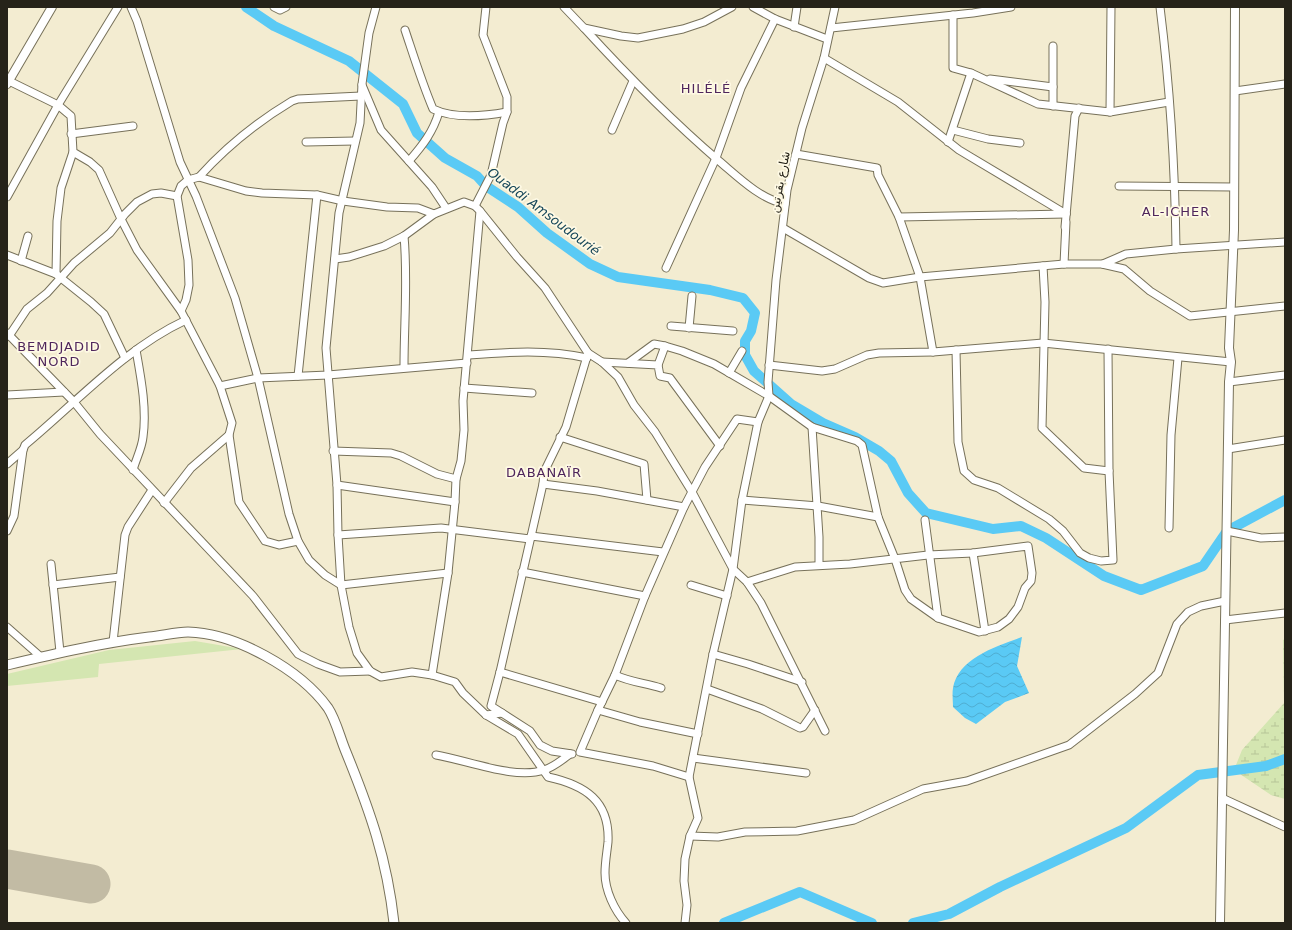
<svg xmlns="http://www.w3.org/2000/svg" width="1292" height="930" font-family="'DejaVu Sans',Vazirmatn,sans-serif">
<defs>
<pattern id="wetland-marsh" width="20" height="14" patternUnits="userSpaceOnUse"><rect width="20" height="14" fill="#d4e6b1"/><path d="M1 5h8M5 5V1M11 12h8M15 12V8" fill="none" stroke="#b6c598"/></pattern>
<pattern id="water-waves" width="16" height="10" patternUnits="userSpaceOnUse"><rect width="16" height="10" fill="#5acaf5"/><path d="M0 5q4-4 8 0t8 0" fill="none" stroke="#4eadd1"/></pattern>
</defs>
<rect width="100%" height="100%" fill="#f3ecd1"/>
<polygon fill="#d4e6b1" points="195,641 242,649 99,664 98,677 7,686 7,674 109,650"/>
<polygon fill="url(#wetland-marsh)" points="1285,639 1285,799 1271,795 1234,770 1242,750 1284,703 1283,640"/>
<path fill="url(#water-waves)" d="M1022,637L1017,666L1029,693L1005,702L976,724L965,718L953,707C953,701 952,694 953,688C958,658 997,646 1022,637Z"/>
<g fill="none" stroke-linecap="round" stroke-linejoin="round">
<g stroke="#5acaf5" stroke-width="10">
<polyline points="246,7 274,26 349,61 403,104 417,133 445,158 477,176 486,186 518,207 547,233 590,264 618,277 710,290 743,298 755,313 751,331 745,341 745,355 754,371 791,404 823,423 855,437 879,451 891,461 908,493 926,513 993,529 1021,526 1046,538 1104,576 1141,590 1203,566 1227,531 1285,500"/>
<polyline points="724,923 800,892 872,923"/>
<polyline points="913,923 949,914 1000,887 1126,828 1198,775 1266,766 1285,759"/>
</g>
<polyline stroke="#c2bba4" stroke-width="39" points="7,869 91,884"/>
<defs>
<g id="minor">
<polyline points="131,7 137,21 180,162 196,196 235,298 258,378 289,514 298,541 309,560 325,575 341,585 448,573"/>
<polyline points="274,7 280,10 286,7"/>
<path d="M376,7L369,33L362,84L360,123L339,213L326,348L337,485L338,535L341,585L349,627L357,653L370,671L381,677L412,672L432,675L455,682L463,693L486,715L518,734L548,777C585,785 610,801 608,842C607,852 605,862 605,873C605,890 614,910 626,923"/>
<polyline points="564,7 584,28 621,36 638,38 683,29 704,22 732,7"/>
<polyline points="753,7 775,19 827,39"/>
<path d="M1160,7C1170,87 1175,168 1176,249L1285,242"/>
<polyline points="953,15 953,68 971,73 1038,104 1110,112 1111,7"/>
<polyline points="794,27 797,7"/>
<path d="M584,28C627,75 671,120 719,161C738,177 760,199 785,204"/>
<polyline points="831,28 973,13 1011,7"/>
<path d="M405,30C414,57 422,83 433,109C454,119 485,116 507,112"/>
<polyline points="824,58 898,102 959,150 1066,214"/>
<polyline points="990,79 1053,87"/>
<polyline points="7,80 58,105 71,116 73,152 90,162 99,170 121,219 137,250 181,311"/>
<polyline points="362,85 381,130 432,187 446,208"/>
<polyline points="1235,91 1285,84"/>
<polyline points="1053,106 1053,46"/>
<polyline points="1110,112 1169,102"/>
<polyline points="612,130 633,81"/>
<polyline points="953,130 988,139 1020,143"/>
<polyline points="71,134 133,126"/>
<polyline points="306,142 355,141"/>
<polyline points="948,142 971,73"/>
<polyline points="796,154 877,168 878,175 899,217 920,277 933,352"/>
<path d="M409,161C423,145 433,132 439,112"/>
<path d="M199,177C226,147 257,122 292,101L298,99L361,96"/>
<polyline points="1119,186 1234,187"/>
<polyline points="7,197 58,105 118,7"/>
<polyline points="475,206 491,175 503,123 507,112 507,97 483,35 486,7"/>
<polyline points="480,211 517,257 545,288 588,353 566,427 544,472 543,484 500,672 491,706 502,713 486,715"/>
<polyline points="899,217 1066,214"/>
<polyline points="1065,227 1075,116 1079,108"/>
<polyline points="783,228 869,278 883,283 920,277 1064,264 1102,264 1124,269 1150,291 1190,316 1285,306"/>
<polyline points="7,255 56,274 91,302 104,314 125,358"/>
<polyline points="335,259 349,257 384,246 404,236 434,214 464,202 475,206 480,211 463,401 464,430 461,461 456,479 455,502 448,573 432,675"/>
<polyline points="21,261 28,236"/>
<polyline points="1064,264 1066,222"/>
<polyline points="1103,264 1126,254 1176,249"/>
<polyline points="1043,266 1045,302 1042,428 1084,468 1109,471"/>
<polyline points="666,268 716,158 741,88 775,19"/>
<polyline points="56,274 57,221 61,188 73,152"/>
<polyline points="671,326 733,331"/>
<polyline points="689,328 692,296"/>
<polyline points="7,333 74,402 100,434 253,596 298,654 318,664 340,672 370,671"/>
<polyline points="7,336 9,336 27,309 47,293 74,263 110,233 125,214 137,202 152,194 161,193 177,196"/>
<polyline points="956,350 958,442 964,471 974,480 998,488 1049,519 1063,531 1080,553 1089,558 1101,561 1113,560 1109,471 1108,349"/>
<polyline points="588,353 602,362 618,377 634,405 655,432 692,492 733,569 747,582 761,603 825,731"/>
<path d="M468,355C508,352 547,349 587,358"/>
<polyline points="602,362 658,365 660,376 670,378 720,446"/>
<polyline points="628,363 654,344 665,346"/>
<polyline points="658,365 665,346 682,351 714,364 769,396 812,427 857,441 862,445 878,517 895,559 905,590 911,599 938,618 979,632 998,627 1009,619 1018,607 1025,588 1031,581 1032,573 1028,546 973,553 928,555 850,564 795,567 747,582"/>
<polyline points="769,365 822,371 835,369 867,355 879,353 933,352 1043,343 1231,362"/>
<path d="M404,367C404,323 408,280 404,236"/>
<polyline points="729,373 742,351"/>
<polyline points="298,376 317,195"/>
<polyline points="1229,382 1285,375"/>
<polyline points="220,386 258,378 328,375 467,363"/>
<polyline points="464,388 532,393"/>
<polyline points="7,395 64,392"/>
<polyline points="812,427 819,537 819,565"/>
<polyline points="229,435 239,502 265,541 279,545 298,541"/>
<polyline points="560,437 644,464 647,500"/>
<polyline points="1228,449 1285,440"/>
<polyline points="333,451 391,453 401,456 437,474 456,479"/>
<path d="M7,464L23,450L25,445C77,402 124,349 186,320"/>
<path d="M133,470C136,459 142,448 143,437C147,409 141,378 136,350"/>
<polyline points="543,484 597,491 684,507"/>
<polyline points="337,485 455,502"/>
<polyline points="742,500 818,506 878,517"/>
<polyline points="164,503 191,468 229,435 232,423 220,386 181,311 186,300 189,285 188,260 177,196 181,186 188,180 199,177 246,191 262,193 317,195 343,201 387,207 418,208 434,214"/>
<polyline points="925,520 938,618"/>
<polyline points="1169,528 1171,435 1178,358"/>
<polyline points="7,531 14,516 23,450"/>
<polyline points="1227,531 1261,538 1285,537"/>
<polyline points="338,535 441,528 530,539"/>
<polyline points="531,536 663,552"/>
<polyline points="973,553 985,631"/>
<polyline points="51,564 60,652"/>
<polyline points="522,572 645,596"/>
<polyline points="53,585 120,577"/>
<polyline points="691,585 727,596"/>
<polyline points="1225,620 1285,613"/>
<polyline points="7,627 41,657"/>
<polyline points="113,642 125,535 128,527 152,490"/>
<polyline points="713,654 748,664 802,682"/>
<polyline points="500,672 602,702"/>
<path d="M615,675C630,682 645,683 661,688"/>
<polyline points="707,689 762,709 800,728 803,727 815,710"/>
<polyline points="598,710 640,722 698,734"/>
<polyline points="502,713 530,731 540,745 552,751 572,754"/>
<path d="M436,755C466,760 515,780 544,770C554,767 562,760 570,754"/>
<polyline points="693,758 806,773"/>
<polyline points="689,777 653,766 580,752 598,710 615,675 645,596 684,507 705,467 737,419 758,422"/>
<polyline points="1222,798 1285,827"/>
<polyline points="690,836 718,837 745,832 797,831 854,820 923,789 967,781 1069,745 1135,694 1158,673 1177,624 1188,612 1201,606 1225,601"/>
<polyline points="685,923 687,905 684,881 685,859 690,836 698,818 689,777 713,654 733,569 742,500 758,422 769,396 768,382 776,280 787,190 802,128 824,58 835,7"/>
</g>
<g id="tertiary">
<polyline points="7,84 52,7"/>
<polyline points="1220,923 1229,382 1231,362 1229,348 1234,230 1235,7"/>
</g>
<path id="secondary" d="M7,665C54,654 101,643 149,637C162,636 175,632 188,632C235,633 300,669 328,708C336,720 340,738 346,752C370,811 387,859 394,923"/>
</defs>
<use href="#minor" stroke="#77715a" stroke-width="9"/>
<use href="#tertiary" stroke="#77715a" stroke-width="10"/>
<use href="#secondary" stroke="#77715a" stroke-width="11"/>
<use href="#minor" stroke="#fff" stroke-width="7"/>
<use href="#tertiary" stroke="#fff" stroke-width="8"/>
<use href="#secondary" stroke="#fff" stroke-width="9"/>
</g>
<g text-anchor="middle" stroke-width="3.5" stroke-linejoin="round" paint-order="stroke">
<g font-size="12" fill="#262319" stroke="#fef9e4">
<text transform="translate(780 182) rotate(-79)" y="4">شارع بقرتين</text>
</g>
<g font-size="13" letter-spacing="1" fill="#4f265c" stroke="#fef9e4">
<text x="706" y="93">HILÉLÉ</text>
<text x="1176" y="216">AL-ICHER</text>
<text x="59" y="351">BEMDJADID<tspan x="59" dy="15">NORD</tspan></text>
<text x="544" y="477">DABANAÏR</text>
</g>
<g font-size="13" font-style="italic" fill="#174759" stroke="#fef9e4">
<text transform="translate(544 211) rotate(37)" y="5">Ouaddi Amsoudourié</text>
</g>
</g>
<rect width="1292" height="930" fill="none" stroke="#262319" stroke-width="16"/>
</svg>
